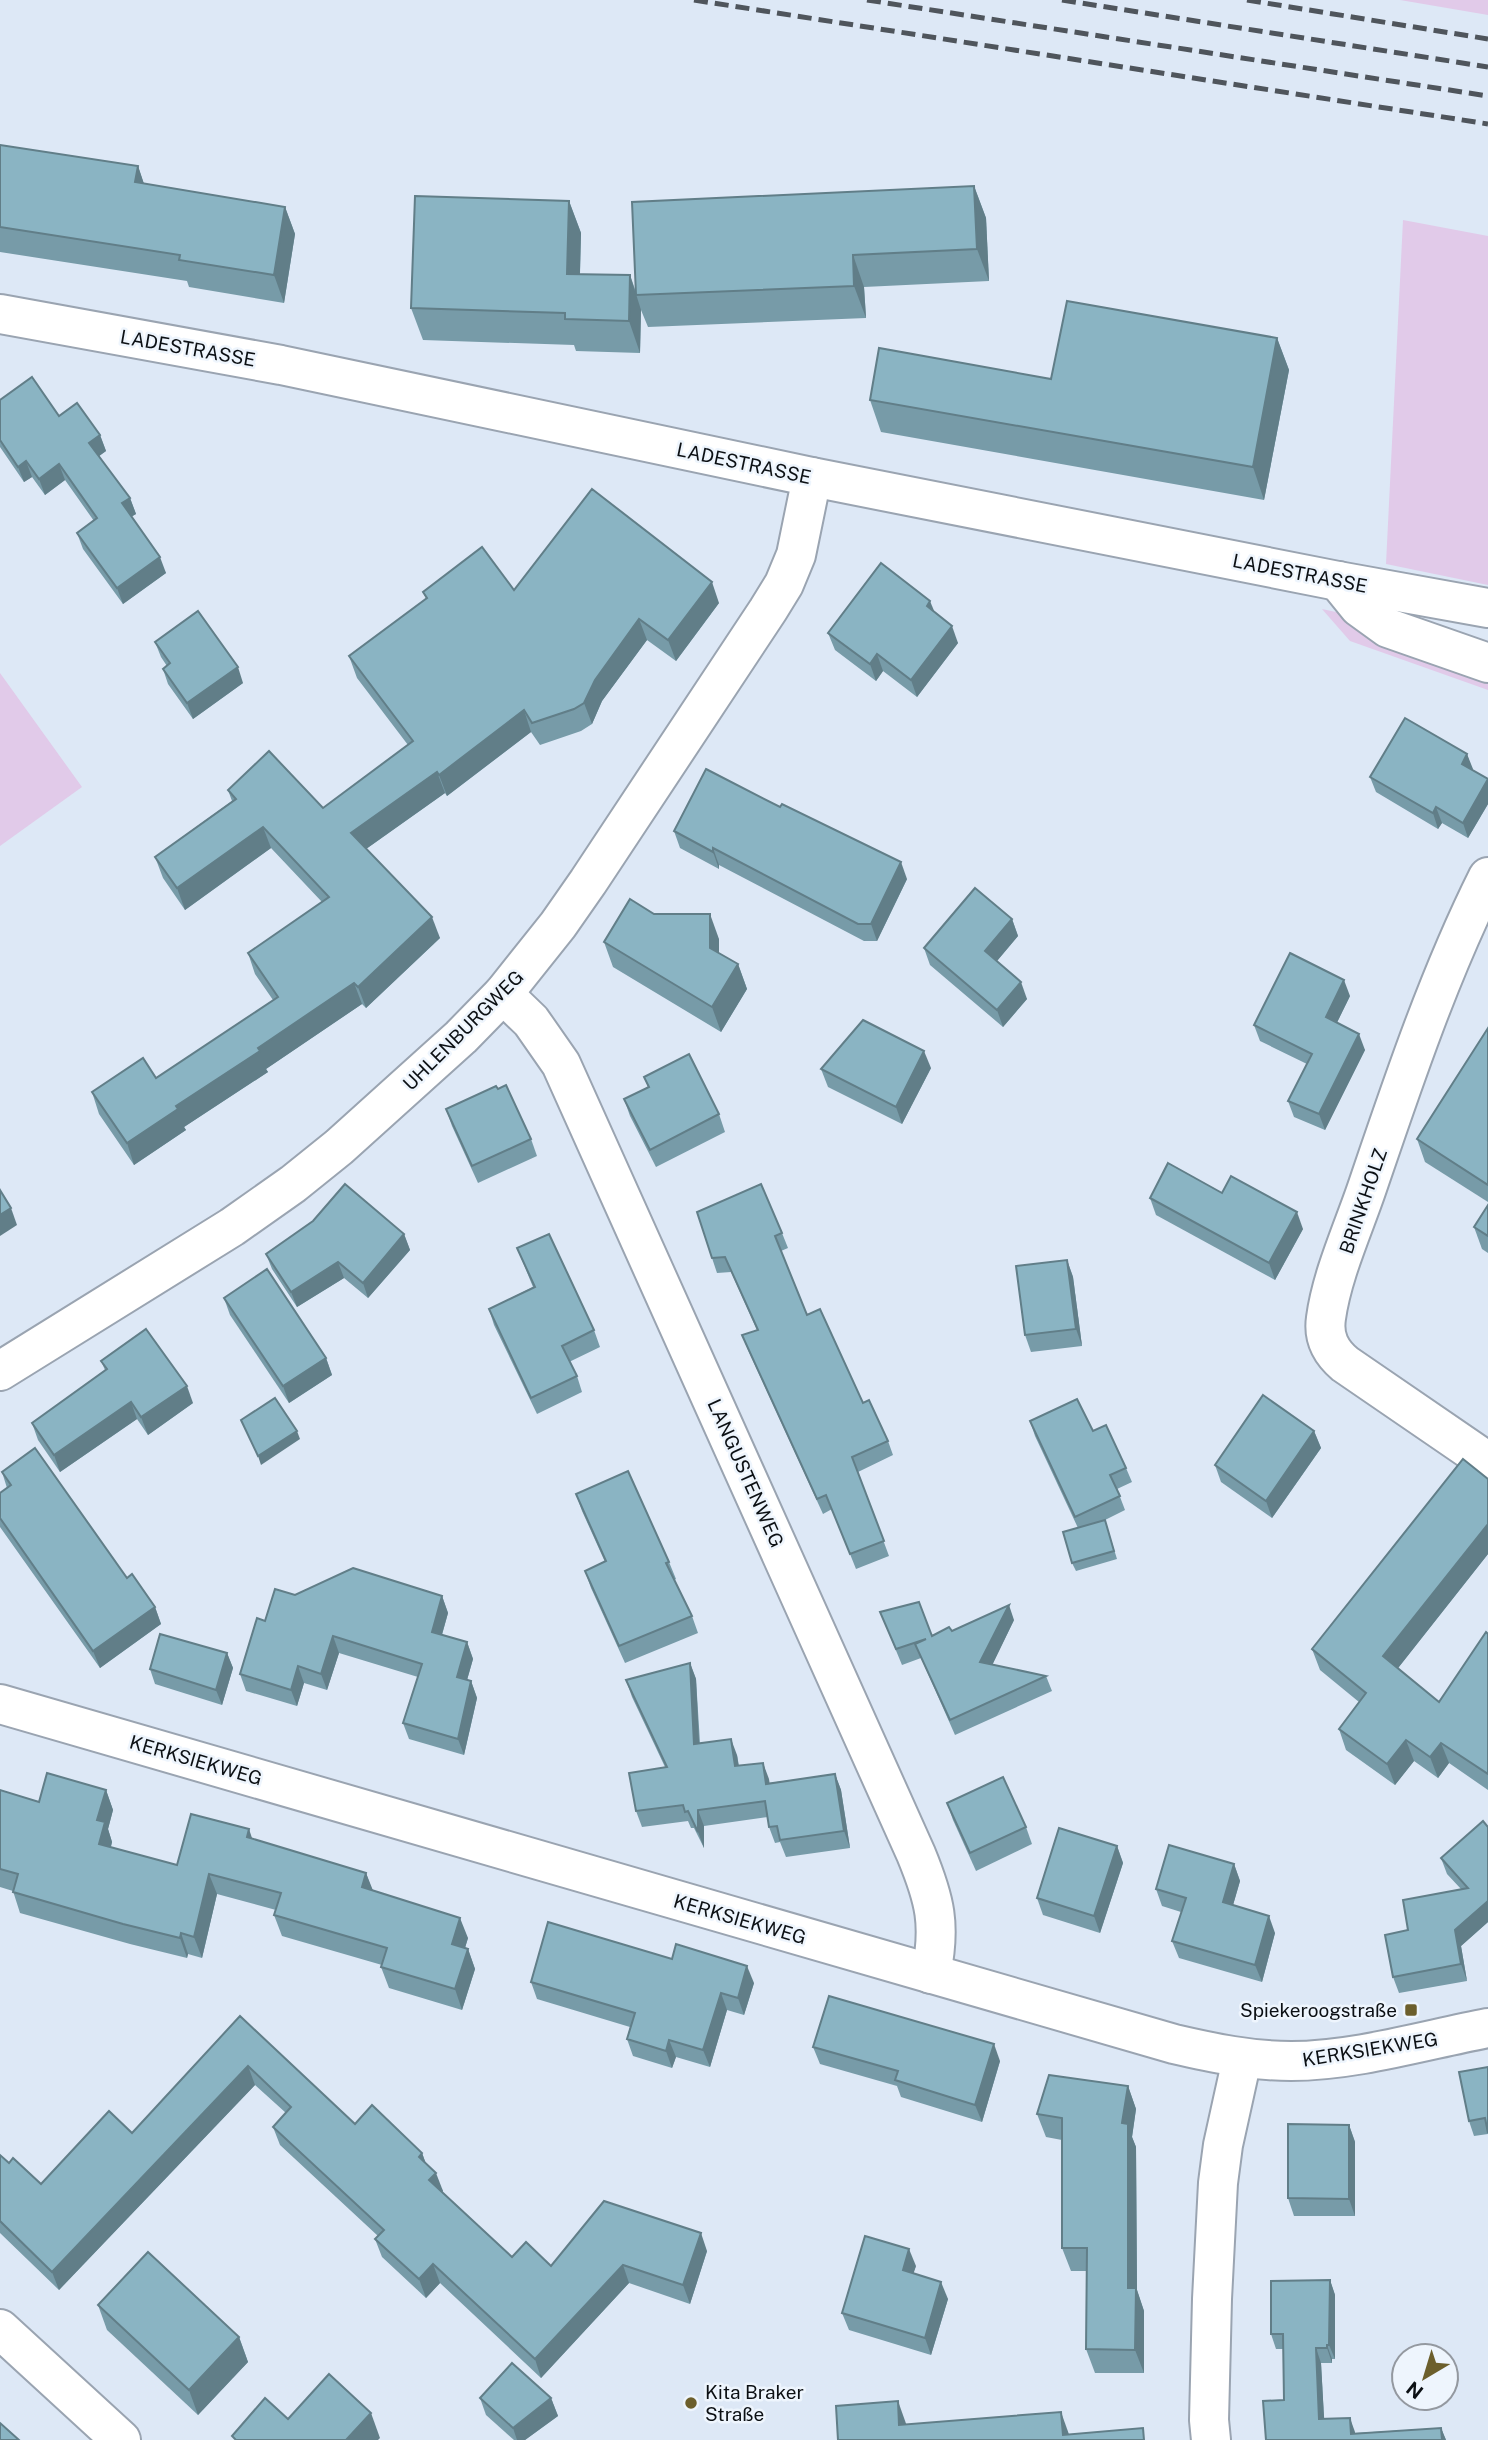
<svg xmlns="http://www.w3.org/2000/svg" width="1488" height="2440" font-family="'Public Sans',sans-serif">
<rect width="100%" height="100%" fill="#dde8f6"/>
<g fill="#e1cae9">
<polygon points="1400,0 1488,0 1488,15"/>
<polygon points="1403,220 1488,236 1488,585 1386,564"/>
<polygon points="1322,609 1488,645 1488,690 1350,641"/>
<polygon points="0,673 82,787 0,846"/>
</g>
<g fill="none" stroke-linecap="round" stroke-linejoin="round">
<defs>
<g id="street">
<polyline points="0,314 281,365 812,477 1338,581 1488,608"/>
<polyline points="1338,581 1359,607 1388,628 1488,663"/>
<path d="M1488,877C1439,975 1403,1082 1368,1185C1354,1227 1332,1274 1326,1318C1323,1338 1331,1352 1345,1364L1488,1462"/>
<path d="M503,994L531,1021L561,1064L916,1854C935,1900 941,1925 931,1974"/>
<polyline points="0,1371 232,1227 293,1184 339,1147 461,1037 503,994 558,925 588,882 768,610 784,584 796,555 812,477"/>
<path d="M0,1704L1174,2044C1213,2053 1251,2061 1291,2061C1355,2061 1425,2040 1488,2028"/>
<polyline points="1211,2440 1209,2420 1212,2299 1218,2183 1223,2145 1242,2059"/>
</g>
<polyline id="secondary" points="0,2329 121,2440"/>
</defs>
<use href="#street" stroke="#9aa4b1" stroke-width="42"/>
<use href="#secondary" stroke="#9aa4b1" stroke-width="42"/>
<use href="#street" stroke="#fff" stroke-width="38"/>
<use href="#secondary" stroke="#fff" stroke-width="38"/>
<g stroke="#4f555c" stroke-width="5" stroke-dasharray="14 7" stroke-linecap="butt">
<polyline points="694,0 1488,124"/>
<polyline points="867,0 1488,96"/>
<polyline points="1062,0 1488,67"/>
<polyline points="1247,0 1488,39"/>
</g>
</g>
<g fill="#779ba8">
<polygon points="0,145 138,166 144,184 285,207 295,234 284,303 189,287 187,281 0,252"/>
<polygon points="974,186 986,218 989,281 864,287 866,318 648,327 641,310 640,353 576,351 574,345 423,340 411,308 569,201 581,233 580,274 630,275 636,292"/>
<polygon points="1277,338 1289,370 1264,500 881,432 870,400 1051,379"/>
<polygon points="0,400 59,416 100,435 106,451 99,456 130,498 136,514 131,517 166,573 123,604 83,549 77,533 94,521 65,480 45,495 32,477 24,482 0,447"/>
<polygon points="514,590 719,603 676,661 647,640 602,701 592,724 581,731 540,745 531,732 447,796 445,793 366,849 440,938 366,1008 362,1004 266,1069 268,1072 184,1127 186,1130 134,1165 99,1114 92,1092 156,1078 273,1000 255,974 248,953 322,902 271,848 185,910 163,878 155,857 232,801 228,790 323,808 408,745 357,678 349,656 426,599 423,592"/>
<polygon points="934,612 958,643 917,697 883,671 876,681 835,650 828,633"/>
<polygon points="155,642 243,683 193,719 168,684 163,669 167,666 161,657"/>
<polygon points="1467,754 1472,770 1488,779 1488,804 1468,838 1442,823 1438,829 1376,792 1370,777"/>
<polygon points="674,831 907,879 877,941 864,941 719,865 719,869 680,848"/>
<polygon points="654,914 719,939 719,953 738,964 747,989 721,1032 613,967 604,942"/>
<polygon points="1012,919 1018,936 997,961 1027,999 1003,1027 930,965 924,948"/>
<polygon points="1350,996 1337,1022 1365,1050 1325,1130 1294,1117 1288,1101 1307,1064 1260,1041 1254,1025"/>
<polygon points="1488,1028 1488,1202 1425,1162 1417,1139"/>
<polygon points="931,1068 902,1124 828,1087 821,1069"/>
<polygon points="644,1077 719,1114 725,1132 656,1167 630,1116 624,1099 648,1087"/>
<polygon points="498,1089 531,1139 537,1156 478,1183 452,1126 446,1109"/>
<polygon points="1222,1193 1303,1229 1275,1280 1156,1215 1150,1198"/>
<polygon points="1488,1205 1488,1253 1482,1249 1474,1227"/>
<polygon points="782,1233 788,1248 781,1251 807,1315 888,1441 893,1455 858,1472 889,1556 856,1569 832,1509 823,1514 748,1350 742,1335 757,1330 731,1272 717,1273 712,1258"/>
<polygon points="404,1234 410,1250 368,1298 344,1278 297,1307 272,1269 266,1254"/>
<polygon points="517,1248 594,1330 600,1347 569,1362 577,1376 582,1392 537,1414 494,1325 489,1309 533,1287"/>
<polygon points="1067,1260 1073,1277 1082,1346 1031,1352 1025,1335"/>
<polygon points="224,1298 326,1358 332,1375 289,1403 230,1315"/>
<polygon points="101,1361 193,1403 148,1435 137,1419 60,1472 38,1440 32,1423 105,1370"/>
<polygon points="1030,1421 1093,1431 1126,1468 1132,1482 1117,1489 1125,1510 1105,1520 1117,1559 1076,1571 1072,1563 1078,1528 1035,1436"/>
<polygon points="1314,1431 1321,1448 1272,1518 1221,1482 1215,1465"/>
<polygon points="2,1472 127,1578 155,1607 161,1624 100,1668 0,1527 0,1493 7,1488"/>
<polygon points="1488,1479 1488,1554 1398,1668 1439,1702 1488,1634 1488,1790 1449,1763 1438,1778 1414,1761 1395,1785 1346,1750 1339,1729 1359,1702 1320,1670 1312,1649"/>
<polygon points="576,1494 669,1562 676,1579 674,1580 692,1616 698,1633 625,1663 591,1588 585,1571 605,1562 582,1511"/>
<polygon points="295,1595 442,1596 448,1613 442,1635 467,1642 473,1659 467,1680 471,1681 477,1698 464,1755 409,1739 403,1723 418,1677 339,1653 327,1690 304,1683 297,1706 246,1691 240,1674 265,1621"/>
<polygon points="880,1612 932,1636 952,1631 1014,1620 992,1665 1046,1676 1052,1691 955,1735 921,1658 902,1665"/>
<polygon points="227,1653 233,1668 222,1705 155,1684 150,1669"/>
<polygon points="690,1663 696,1679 700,1743 737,1755 739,1766 763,1763 769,1783 835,1774 841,1790 850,1848 786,1857 780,1842 775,1843 769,1827 768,1817 704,1826 704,1848 694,1828 691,1828 688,1821 642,1827 636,1811 665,1767 632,1697 626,1680"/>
<polygon points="0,1790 39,1802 106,1790 113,1810 108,1829 112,1842 111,1847 177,1865 252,1839 366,1873 372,1890 468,1938 465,1948 468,1949 475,1969 462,2010 389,1988 381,1967 382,1965 282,1936 274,1915 276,1910 217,1894 202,1958 188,1954 187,1958 130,1944 20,1913 13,1891 0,1887"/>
<polygon points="947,1803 1026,1827 1032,1844 976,1871 953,1820"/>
<polygon points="1488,1827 1488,1922 1461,1946 1467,1981 1399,1993 1393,1977 1408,1930 1461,1889 1447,1874 1441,1858"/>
<polygon points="1117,1846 1123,1863 1100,1933 1043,1915 1037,1898"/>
<polygon points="1234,1864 1240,1881 1233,1905 1275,1933 1262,1982 1179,1958 1172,1941 1181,1912 1162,1906 1156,1889"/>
<polygon points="531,1982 754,1983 744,2015 727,2010 710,2067 676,2057 672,2068 633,2056 627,2039 630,2027 537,1999"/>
<polygon points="240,2016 355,2124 422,2153 426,2164 443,2191 442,2192 512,2257 551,2266 707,2251 690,2304 629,2283 541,2378 440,2283 426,2298 382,2257 375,2239 378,2236 280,2145 273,2127 286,2113 255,2085 59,2290 0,2233 0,2155 9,2163 41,2184 132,2133"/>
<polygon points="813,2047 1000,2061 982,2122 901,2097 897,2086 820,2064"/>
<polygon points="1488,2067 1488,2134 1474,2136 1469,2121"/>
<polygon points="1128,2086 1136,2109 1132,2137 1136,2147 1137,2290 1144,2311 1144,2373 1095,2373 1086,2349 1087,2271 1071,2271 1062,2248 1062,2140 1046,2137 1037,2114"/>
<polygon points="1349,2125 1355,2142 1355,2216 1294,2216 1288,2198"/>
<polygon points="916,2266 913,2273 948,2299 931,2355 849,2330 842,2313"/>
<polygon points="1330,2280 1335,2295 1335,2359 1332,2359 1332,2363 1321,2363 1324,2419 1355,2433 1441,2428 1446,2440 1266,2440 1284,2400 1283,2349 1276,2349 1271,2334"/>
<polygon points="98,2305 239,2337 248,2362 198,2415 107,2330"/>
<polygon points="480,2398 551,2398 558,2416 525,2440 514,2440 486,2415"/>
</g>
<g fill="#617e88">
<polygon points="138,166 147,193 135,182"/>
<polygon points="974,186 986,218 989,281 977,249"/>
<polygon points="569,201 581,233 579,306 567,274"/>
<polygon points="285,207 295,234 284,303 274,275"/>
<polygon points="853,255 864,287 866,318 854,286"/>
<polygon points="630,275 641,310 640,353 629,321"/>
<polygon points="1277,338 1289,370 1264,500 1253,467"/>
<polygon points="100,435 106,451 95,459 89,443"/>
<polygon points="26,461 32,477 24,482 18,467"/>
<polygon points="59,464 65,480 45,495 39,479"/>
<polygon points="130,498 136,514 127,519 122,503"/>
<polygon points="160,557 166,573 123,604 117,588"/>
<polygon points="712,582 719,603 676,661 668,640"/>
<polygon points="930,601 937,618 927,606"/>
<polygon points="639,619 647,640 602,701 592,724 584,703 595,680"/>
<polygon points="952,626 958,643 917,697 911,680"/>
<polygon points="877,654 883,671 876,681 870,664"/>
<polygon points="238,667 243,683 193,719 187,703"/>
<polygon points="524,710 531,732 447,796 439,775"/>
<polygon points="1467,754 1473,769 1467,779 1462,764"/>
<polygon points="437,772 445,793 359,854 351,833"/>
<polygon points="1488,779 1488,804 1468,838 1463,823"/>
<polygon points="1436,807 1442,823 1438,829 1433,813"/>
<polygon points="263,827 271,848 185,910 177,888"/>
<polygon points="713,848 719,865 719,869 713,852"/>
<polygon points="901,862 907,879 877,941 871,924"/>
<polygon points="710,914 719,939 719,973 710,948"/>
<polygon points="432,917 440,938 366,1008 358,987"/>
<polygon points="1012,919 1018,936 991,968 985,951"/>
<polygon points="738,964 747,989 721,1032 712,1007"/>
<polygon points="1344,980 1350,996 1332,1033 1326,1017"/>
<polygon points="1021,982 1027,999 1003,1027 997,1010"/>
<polygon points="354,983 362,1004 266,1069 268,1072 184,1127 186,1130 134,1165 127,1143 176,1106 258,1048"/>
<polygon points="1359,1034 1365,1050 1325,1130 1319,1114"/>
<polygon points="924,1051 931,1068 902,1124 896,1107"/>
<polygon points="11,1208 17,1225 0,1236 0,1215"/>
<polygon points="1297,1212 1303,1229 1275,1280 1269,1263"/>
<polygon points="404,1234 410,1250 368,1298 363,1283"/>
<polygon points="1067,1260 1073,1277 1082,1346 1076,1329"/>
<polygon points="338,1262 344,1278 297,1307 291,1292"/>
<polygon points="326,1358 332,1375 289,1403 283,1386"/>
<polygon points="187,1386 193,1403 148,1435 141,1417"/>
<polygon points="131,1402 137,1419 60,1472 54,1455"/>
<polygon points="297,1431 300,1439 261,1465 258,1456"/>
<polygon points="1314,1431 1321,1448 1272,1518 1266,1501"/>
<polygon points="1488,1524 1488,1554 1391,1677 1383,1656"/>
<polygon points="442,1596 448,1613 438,1648 432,1632"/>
<polygon points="1009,1605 1014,1620 986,1678 980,1662"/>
<polygon points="155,1607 161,1624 100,1668 93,1651"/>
<polygon points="333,1636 339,1653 327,1690 321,1674"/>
<polygon points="467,1642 473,1659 463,1694 457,1677"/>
<polygon points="227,1653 233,1668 222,1705 216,1690"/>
<polygon points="690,1663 696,1679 700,1761 694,1744"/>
<polygon points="298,1666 304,1683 297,1706 291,1690"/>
<polygon points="471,1681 477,1698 464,1755 458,1739"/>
<polygon points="731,1739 737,1755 741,1783 735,1766"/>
<polygon points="1406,1740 1414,1761 1395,1785 1387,1764"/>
<polygon points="1441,1743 1449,1763 1438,1778 1430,1757"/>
<polygon points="763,1763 769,1779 772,1800 766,1784"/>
<polygon points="835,1774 841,1790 850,1848 844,1831"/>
<polygon points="106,1790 113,1810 108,1829 112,1842 106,1864 99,1844 97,1820"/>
<polygon points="698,1810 704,1826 704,1848 698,1832"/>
<polygon points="249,1829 256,1850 247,1837"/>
<polygon points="1117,1846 1123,1863 1100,1933 1094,1916"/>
<polygon points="1234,1864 1240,1881 1229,1919 1223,1902"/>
<polygon points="366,1873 374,1893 362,1887"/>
<polygon points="209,1874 217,1894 202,1958 194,1937"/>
<polygon points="1488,1901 1488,1922 1461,1946 1467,1981 1461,1964 1455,1930"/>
<polygon points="1269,1916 1275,1933 1262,1982 1255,1965"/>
<polygon points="460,1918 468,1938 460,1964 452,1944"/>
<polygon points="181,1933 188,1954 187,1958 180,1938"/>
<polygon points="468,1949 475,1969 462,2010 455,1989"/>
<polygon points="747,1966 754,1983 744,2015 738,1998"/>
<polygon points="721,1993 727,2010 710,2067 703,2050"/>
<polygon points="669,2040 676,2057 672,2068 666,2051"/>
<polygon points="994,2044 1000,2061 982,2122 975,2105"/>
<polygon points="248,2066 255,2085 59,2290 52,2272"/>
<polygon points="1128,2086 1136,2109 1132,2137 1136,2147 1137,2290 1144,2311 1144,2373 1135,2350 1128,2288 1122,2123"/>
<polygon points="1349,2125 1355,2142 1355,2216 1349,2199"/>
<polygon points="422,2153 429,2172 419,2157"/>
<polygon points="436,2173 443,2191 435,2199 429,2180"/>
<polygon points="701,2233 707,2251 690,2304 683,2285"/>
<polygon points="909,2249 916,2266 909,2287 903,2270"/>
<polygon points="433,2264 440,2283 426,2298 419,2279"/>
<polygon points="623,2265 629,2283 541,2378 535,2359"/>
<polygon points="1330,2280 1335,2295 1335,2359 1329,2345"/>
<polygon points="941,2282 948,2299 931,2355 925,2338"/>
<polygon points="239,2337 248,2362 198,2415 189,2390"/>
<polygon points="1327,2345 1332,2359 1332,2363 1327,2348"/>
<polygon points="1316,2348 1321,2363 1325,2434 1319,2419"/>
<polygon points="551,2398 558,2416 525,2440 517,2440 513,2428"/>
<polygon points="898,2401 909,2432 899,2425"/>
<polygon points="1061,2412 1071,2440 1063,2435"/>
<polygon points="371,2413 380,2438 378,2440 346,2440"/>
<polygon points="1350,2418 1355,2432 1356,2440 1351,2434"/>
<polygon points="1441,2428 1446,2440 1442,2440"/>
</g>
<g fill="#8ab4c3" stroke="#617e88" stroke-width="2">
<polygon points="0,145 138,166 135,182 285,207 274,275 179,260 180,255 0,227"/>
<polygon points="974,186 977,249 853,255 854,286 636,295 632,202"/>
<polygon points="415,196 569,201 567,274 630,275 629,321 565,319 565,313 411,308"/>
<polygon points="1067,301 1277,338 1253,467 870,400 879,348 1051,379"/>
<polygon points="32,377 59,416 77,403 100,435 89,443 130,498 122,503 160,557 117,588 77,533 97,518 59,464 39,479 26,461 18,467 0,440 0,400"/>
<polygon points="592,489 712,582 668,640 639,619 595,680 584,703 574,709 532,723 524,710 439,775 437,772 351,833 432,917 358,987 354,983 258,1048 260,1051 176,1106 178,1109 127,1143 92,1092 143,1058 156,1078 278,997 248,953 329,897 263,827 177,888 155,857 236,799 228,790 269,751 323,808 413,741 349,656 427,598 423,592 482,547 514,590"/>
<polygon points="881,563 930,601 927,606 952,626 911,680 877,654 870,664 828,633"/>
<polygon points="198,611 238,667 187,703 163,669 170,663 155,642"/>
<polygon points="1405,718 1467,754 1462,764 1488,779 1463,823 1436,807 1433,813 1370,777"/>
<polygon points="706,769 780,807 782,804 901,862 871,924 858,924 713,848 713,852 674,831"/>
<polygon points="975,888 1012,919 985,951 1021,982 997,1010 924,948"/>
<polygon points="630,899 654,914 710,914 710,948 738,964 712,1007 604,942"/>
<polygon points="1290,953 1344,980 1326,1017 1359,1034 1319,1114 1288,1101 1312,1054 1254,1025"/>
<polygon points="863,1020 924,1051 896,1107 821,1069"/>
<polygon points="1488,1028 1488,1185 1417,1139"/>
<polygon points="689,1054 719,1114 650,1150 624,1099 649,1087 644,1077"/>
<polygon points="506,1085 531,1139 472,1166 446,1109 496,1086 498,1089"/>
<polygon points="1168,1163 1222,1193 1231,1176 1297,1212 1269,1263 1150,1198"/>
<polygon points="345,1184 404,1234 363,1283 338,1262 291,1292 266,1254 313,1221"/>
<polygon points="761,1184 782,1233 775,1236 807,1315 820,1309 863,1403 869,1400 888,1441 852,1457 884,1541 850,1554 826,1495 817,1499 742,1335 758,1330 725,1257 712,1258 697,1212"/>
<polygon points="0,1190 11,1208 0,1215"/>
<polygon points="1488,1205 1488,1236 1474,1227"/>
<polygon points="549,1234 594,1330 562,1346 577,1376 531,1398 489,1309 535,1287 517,1248"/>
<polygon points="1067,1260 1076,1329 1025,1335 1016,1266"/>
<polygon points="267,1269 326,1358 283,1386 224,1298"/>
<polygon points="146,1329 187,1386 141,1417 131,1402 54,1455 32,1423 107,1369 101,1361"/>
<polygon points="1263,1395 1314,1431 1266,1501 1215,1465"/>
<polygon points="275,1398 297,1431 258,1456 241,1420"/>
<polygon points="1077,1399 1093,1431 1106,1425 1126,1468 1110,1475 1120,1496 1075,1517 1030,1421"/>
<polygon points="35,1448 127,1578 132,1574 155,1607 93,1651 0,1518 0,1493 11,1485 2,1472"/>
<polygon points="1463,1459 1488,1479 1488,1524 1383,1656 1439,1702 1486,1632 1488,1634 1488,1774 1441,1743 1430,1757 1406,1740 1387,1764 1339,1729 1366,1693 1312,1649"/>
<polygon points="628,1471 669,1562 666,1563 692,1616 619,1646 585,1571 606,1561 576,1494"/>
<polygon points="1105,1520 1114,1551 1072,1563 1063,1532"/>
<polygon points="353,1568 442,1596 432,1632 467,1642 457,1677 471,1681 458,1739 403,1723 422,1664 333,1636 321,1674 298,1666 291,1690 240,1674 257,1618 265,1621 275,1589 295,1595"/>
<polygon points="919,1602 932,1636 949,1627 952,1631 1009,1605 980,1662 1046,1676 950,1720 915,1644 926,1639 896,1649 880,1612"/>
<polygon points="160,1634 227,1653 216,1690 150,1669"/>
<polygon points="690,1663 694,1744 731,1739 735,1766 763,1763 766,1784 835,1774 844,1831 780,1840 777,1826 769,1827 765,1801 698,1810 698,1832 688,1811 685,1812 683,1805 636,1811 629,1773 667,1767 626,1680"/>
<polygon points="47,1773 106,1790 97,1820 105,1822 99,1844 177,1865 191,1814 249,1829 247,1837 366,1873 362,1887 460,1918 452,1944 468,1949 455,1989 381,1967 387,1948 274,1915 281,1893 209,1874 194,1937 181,1933 180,1938 123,1924 13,1892 18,1874 0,1869 0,1790 39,1802"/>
<polygon points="1003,1777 1026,1827 970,1853 947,1803"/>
<polygon points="1483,1821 1488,1827 1488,1901 1455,1930 1461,1964 1393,1977 1385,1935 1408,1930 1403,1900 1468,1888 1441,1858"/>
<polygon points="1059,1828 1117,1846 1094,1916 1037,1898"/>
<polygon points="1169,1845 1234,1864 1223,1902 1269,1916 1255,1965 1172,1941 1186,1898 1156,1889"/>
<polygon points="548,1922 672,1959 676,1944 747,1966 738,1998 721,1993 703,2050 669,2040 666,2051 627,2039 635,2013 531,1982"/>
<polygon points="829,1996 994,2044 975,2105 895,2080 898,2071 813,2047"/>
<polygon points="240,2016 355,2124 372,2105 422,2153 419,2157 436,2173 429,2180 512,2257 526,2242 551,2266 604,2201 701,2233 683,2285 623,2265 535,2359 433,2264 419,2279 375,2239 384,2230 273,2127 291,2107 248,2066 52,2272 0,2221 0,2155 9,2163 13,2158 41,2184 109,2111 132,2133"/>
<polygon points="1488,2067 1488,2133 1485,2118 1469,2121 1459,2072"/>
<polygon points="1049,2075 1128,2086 1122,2123 1128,2124 1128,2288 1136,2288 1135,2350 1086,2349 1087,2248 1062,2248 1062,2118 1037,2114"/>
<polygon points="1288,2124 1349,2125 1349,2199 1288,2198"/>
<polygon points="865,2236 909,2249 903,2270 941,2282 925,2338 842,2313"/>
<polygon points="148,2252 239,2337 189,2390 98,2305"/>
<polygon points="1330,2280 1329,2345 1327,2345 1327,2348 1316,2348 1319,2419 1350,2418 1351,2434 1441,2428 1442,2440 1266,2440 1263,2401 1284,2400 1283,2334 1271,2334 1271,2281"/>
<polygon points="512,2363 551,2398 513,2428 480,2398"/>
<polygon points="329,2374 371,2413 346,2440 236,2440 232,2436 265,2398 288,2419"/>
<polygon points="898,2401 899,2425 1061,2412 1063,2435 1143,2428 1144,2440 838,2440 836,2406"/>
<polygon points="0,2423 19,2440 0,2440"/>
</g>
<g fill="#6c5f2c" stroke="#eef5fd" stroke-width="2.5">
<rect x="1404" y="2003" width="14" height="14" rx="3.5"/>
<circle cx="691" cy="2403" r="7"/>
</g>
<g text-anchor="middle" stroke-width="5" stroke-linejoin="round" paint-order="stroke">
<g font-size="19" fill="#0c1014" stroke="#eef5fd">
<text transform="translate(188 348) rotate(10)" y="7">LADESTRASSE</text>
<text transform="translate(744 463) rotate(12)" y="7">LADESTRASSE</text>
<text transform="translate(1300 573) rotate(11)" y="7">LADESTRASSE</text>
<text transform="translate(463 1030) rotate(-45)" y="7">UHLENBURGWEG</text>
<text transform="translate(1363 1201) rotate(-71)" y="7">BRINKHOLZ</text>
<text transform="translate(746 1473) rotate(66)" y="7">LANGUSTENWEG</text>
<text transform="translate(196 1760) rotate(16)" y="7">KERKSIEKWEG</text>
<text transform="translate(740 1919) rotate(16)" y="7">KERKSIEKWEG</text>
<text transform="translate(1370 2049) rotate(-9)" y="7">KERKSIEKWEG</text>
</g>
<g font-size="19" fill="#0c1014" stroke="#eef5fd" text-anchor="end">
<text x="1397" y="2017">Spiekeroogstraße</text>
<text x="705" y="2399" text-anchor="start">Kita Braker<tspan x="705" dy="22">Straße</tspan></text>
</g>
</g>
<g transform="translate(1425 2377) rotate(218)"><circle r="33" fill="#eef5fd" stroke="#9499a0" stroke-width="2"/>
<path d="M0-5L12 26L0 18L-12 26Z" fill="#6c5f2c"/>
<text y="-10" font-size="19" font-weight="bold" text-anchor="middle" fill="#0c1014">N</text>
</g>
</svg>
